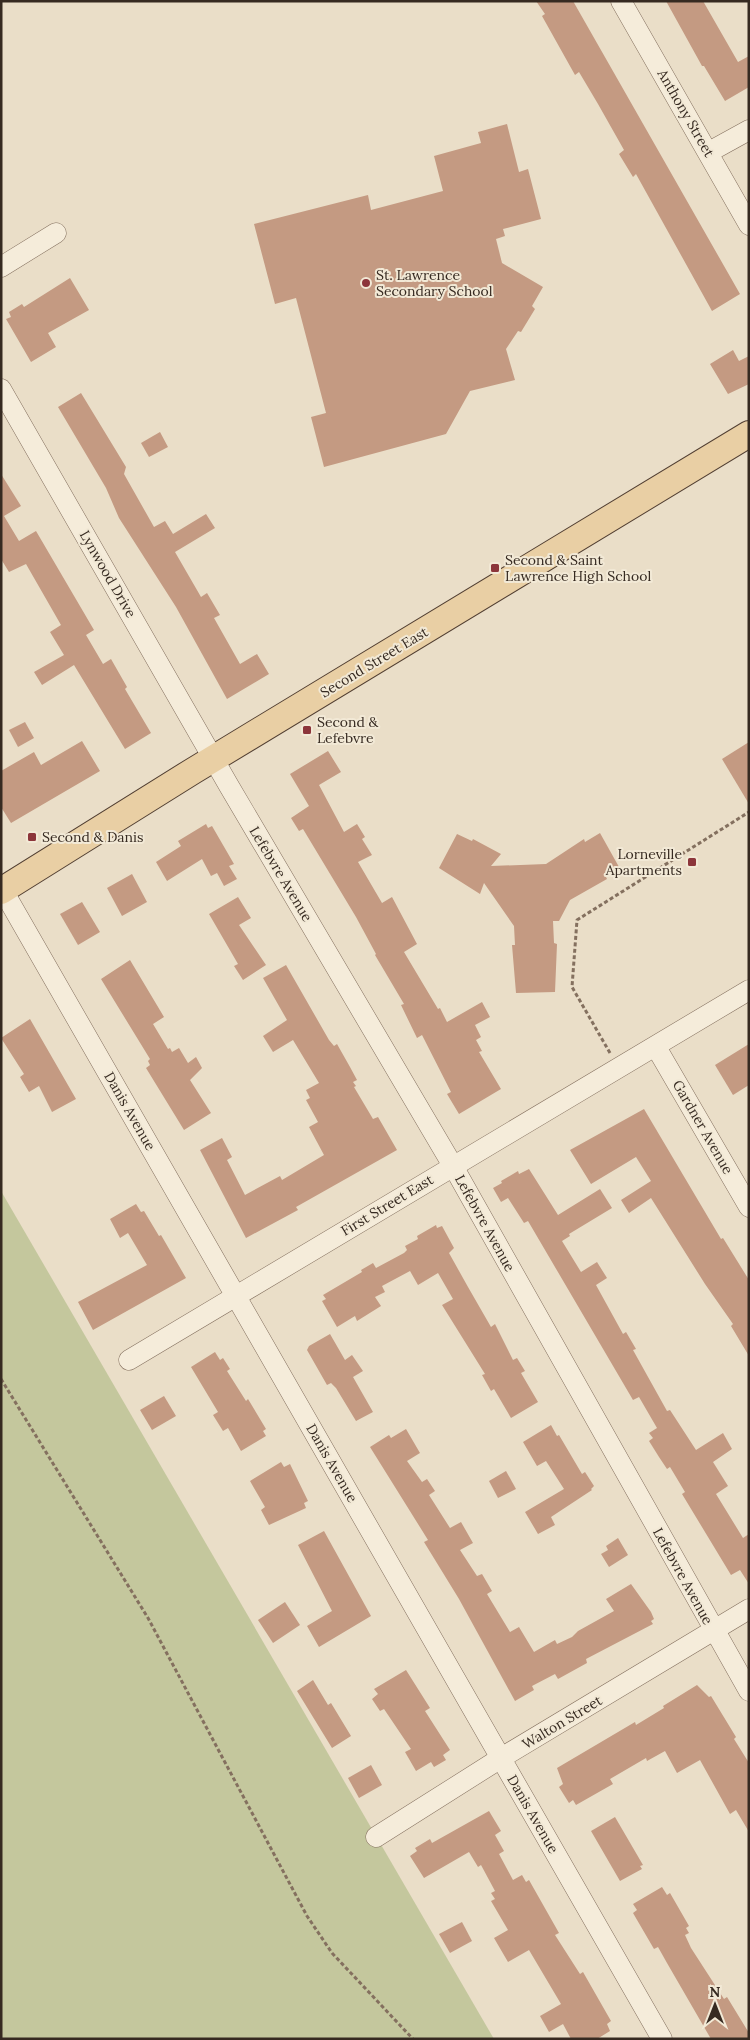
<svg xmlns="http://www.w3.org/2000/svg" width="750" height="2040" font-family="Lora,serif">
<rect width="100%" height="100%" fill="#eadec8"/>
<polygon fill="#c4c79d" points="1,1191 494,2039 1,2039"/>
<g fill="#c49a82">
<polygon points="536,1 573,1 740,294 712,311 636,174 633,177 619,154 624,150 598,104 579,72 575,75 542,16 545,14"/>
<polygon points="666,1 703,1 738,62 749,56 749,87 725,101 704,66 702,66"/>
<polygon points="507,124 519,172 528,169 541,219 503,229 505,236 496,239 502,263 543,287 532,306 535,309 521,332 518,331 506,349 515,380 470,391 446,434 324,467 311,417 326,413 296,298 275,304 254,224 368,195 371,210 443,191 434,156 481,143 478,132"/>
<polygon points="70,278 89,310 48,333 56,347 31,362 6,319 11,317 9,312 22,304 24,307"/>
<polygon points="733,350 739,361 749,356 749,384 728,394 710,364"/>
<polygon points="81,393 126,467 124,474 154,527 165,521 173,534 206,514 215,528 175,552 201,597 207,593 220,615 214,618 240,664 257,654 269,674 227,699 176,607 119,518 106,488 58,407"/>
<polygon points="160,432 168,447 149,457 141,443"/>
<polygon points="1,474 21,506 4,516 19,541 36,531 94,630 86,635 103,664 111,659 127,687 125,689 151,733 125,749 74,665 42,685 34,672 64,655 50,632 61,625 26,564 9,572 1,559"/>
<polygon points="25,722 34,738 18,747 9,730"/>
<polygon points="82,741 100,771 11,823 1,807 1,771 34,752 41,765"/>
<polygon points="749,742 749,804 722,759"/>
<polygon points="328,751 341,772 319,785 344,832 357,824 365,837 362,839 372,855 358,862 382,903 392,897 417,944 404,952 438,1009 440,1008 447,1022 482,1002 490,1017 475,1025 481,1037 476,1040 482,1051 479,1052 501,1089 459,1114 447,1094 451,1092 422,1035 417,1038 401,1005 404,1004 375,955 376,954 356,917 303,829 299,831 291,818 309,806 290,774"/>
<polygon points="206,824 208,828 212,826 234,864 229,866 237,879 224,886 217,873 211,876 202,859 167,881 156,862 181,846 178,841"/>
<polygon points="600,833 619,867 605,875 607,879 570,900 559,921 553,921 554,943 557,944 555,992 516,993 512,945 515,945 514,926 484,883 480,894 439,868 457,834 472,841 473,839 501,854 491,866 546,864 584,839 585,842"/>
<polygon points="132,874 147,902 122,916 107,888"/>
<polygon points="238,897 251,918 239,925 266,965 243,980 234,966 238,964 209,914"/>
<polygon points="82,902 100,932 78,945 60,914"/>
<polygon points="130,960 164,1017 153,1024 168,1049 170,1048 172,1052 179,1048 188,1063 196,1057 202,1068 190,1080 211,1113 184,1130 146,1068 150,1065 148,1061 150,1059 101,979"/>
<polygon points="286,965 329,1040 334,1046 337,1044 350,1067 357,1080 353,1082 356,1086 354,1087 373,1119 378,1117 397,1150 296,1207 298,1210 246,1238 200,1150 222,1138 232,1157 227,1160 245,1195 280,1176 282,1180 324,1155 309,1127 318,1122 306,1100 310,1098 306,1090 319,1083 293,1040 273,1052 263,1036 287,1020 263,978"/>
<polygon points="30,1019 76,1099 52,1112 39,1086 29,1092 20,1077 24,1074 1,1038"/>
<polygon points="749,1044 749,1085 733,1095 715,1065"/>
<polygon points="644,1109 721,1239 723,1238 749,1280 749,1356 731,1326 733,1324 705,1284 651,1198 629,1213 621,1200 651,1181 636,1157 591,1184 570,1150"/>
<polygon points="529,1169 558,1215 600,1189 612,1208 569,1234 570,1236 562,1241 581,1272 597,1262 607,1278 596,1285 623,1334 626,1332 636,1349 633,1350 667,1411 670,1410 696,1450 723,1433 732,1449 713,1462 728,1486 716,1494 743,1538 749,1534 749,1584 740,1570 731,1575 682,1494 685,1492 670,1467 667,1469 659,1457 649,1441 653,1438 649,1433 657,1428 639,1397 633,1400 528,1221 524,1223 508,1198 501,1202 493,1188 502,1183 501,1181 518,1171 519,1174"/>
<polygon points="136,1204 141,1212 144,1211 159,1236 161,1235 186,1278 93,1330 78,1302 147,1265 128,1233 120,1238 110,1219"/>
<polygon points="436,1225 437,1228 442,1226 454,1248 449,1253 468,1287 491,1327 495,1324 513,1360 517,1358 525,1371 521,1373 538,1402 511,1418 494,1389 491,1391 482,1375 485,1374 442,1305 453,1299 438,1273 418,1285 410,1271 382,1286 385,1292 375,1297 381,1306 357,1321 355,1316 337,1327 322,1301 326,1299 323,1295 362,1272 361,1270 373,1263 376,1268 404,1253 407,1250 405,1246 418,1239 417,1236"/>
<polygon points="330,1334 345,1360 352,1355 363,1371 353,1377 373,1412 356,1421 336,1388 331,1383 327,1385 307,1350 309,1346"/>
<polygon points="215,1352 220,1360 223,1358 230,1369 227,1371 246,1401 248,1399 266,1429 263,1431 266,1436 241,1451 228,1428 223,1431 213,1415 218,1412 191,1367"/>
<polygon points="164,1396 176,1416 152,1430 140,1410"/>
<polygon points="551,1425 557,1436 559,1435 582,1474 585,1472 594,1486 591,1489 592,1490 551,1517 555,1525 538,1534 525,1512 564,1489 546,1461 537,1466 523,1442"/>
<polygon points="406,1429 420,1453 407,1461 422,1482 427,1479 435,1491 429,1495 450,1528 461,1522 473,1543 460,1550 477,1576 482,1574 492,1591 487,1594 510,1632 519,1627 534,1652 555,1640 557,1644 572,1637 578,1631 614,1611 606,1599 631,1584 651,1612 654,1619 651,1621 653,1624 586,1659 587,1663 558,1679 555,1674 532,1686 534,1690 515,1701 459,1599 424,1542 428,1540 370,1447 389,1435 391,1438"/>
<polygon points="281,1462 284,1467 290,1464 308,1501 304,1503 306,1508 269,1525 261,1510 265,1507 250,1481"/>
<polygon points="506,1471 516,1489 498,1498 489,1481"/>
<polygon points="324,1531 371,1616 319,1647 307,1626 332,1611 298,1545"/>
<polygon points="618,1538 628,1555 609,1567 601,1554 608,1550 606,1546"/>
<polygon points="285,1602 300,1625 273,1643 258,1620"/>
<polygon points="406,1670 430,1708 425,1711 450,1750 443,1755 446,1760 434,1767 431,1762 416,1771 405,1752 411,1749 384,1709 380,1711 372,1699 378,1694 374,1689"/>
<polygon points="313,1680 328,1705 331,1703 351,1736 332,1748 297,1691"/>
<polygon points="697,1685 709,1697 711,1696 736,1737 734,1739 749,1763 749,1832 736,1810 730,1814 700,1760 677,1773 665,1751 647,1761 646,1758 610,1779 613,1784 576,1805 573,1800 569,1803 559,1787 563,1784 557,1768 635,1722 636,1725 664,1708 663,1706"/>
<polygon points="371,1765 382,1785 359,1798 348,1778"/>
<polygon points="489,1811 501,1831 495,1835 504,1851 499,1854 513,1880 522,1875 526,1882 529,1880 559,1933 555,1935 580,1974 583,1972 611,2021 607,2024 610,2031 597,2039 571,2039 563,2024 549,2032 540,2016 561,2004 529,1950 508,1962 494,1938 508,1930 491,1901 495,1899 491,1893 495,1891 481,1865 478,1867 469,1852 424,1878 410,1856 417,1851 415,1848 430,1839 432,1843"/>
<polygon points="615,1817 643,1865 640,1866 642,1869 620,1881 591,1831"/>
<polygon points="662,1887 667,1895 670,1893 689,1926 686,1928 689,1933 685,1935 691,1948 724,1999 727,1997 749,2033 749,2039 711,2039 667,1963 658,1947 654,1949 633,1913 637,1910 633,1904"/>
<polygon points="462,1922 472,1941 450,1953 439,1934"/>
</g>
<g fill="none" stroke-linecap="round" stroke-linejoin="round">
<defs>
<g id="minor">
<polyline points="621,1 749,225"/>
<polyline points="709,152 749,130"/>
<polyline points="1,267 56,233"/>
<polyline points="1,389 229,786 453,1166 749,1691"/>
<polyline points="1,887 662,2039"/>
<polyline points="656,1047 749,1207"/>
<polyline points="129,1360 749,990"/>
<polyline points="376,1837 501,1758 749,1609"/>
</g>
<polyline id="major" points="1,891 193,771 749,434"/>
</defs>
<use href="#minor" stroke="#84705f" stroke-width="21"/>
<use href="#major" stroke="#523f32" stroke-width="28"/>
<g stroke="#84705f" stroke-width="3" stroke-dasharray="4 2.5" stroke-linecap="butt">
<polyline points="610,1053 572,987 577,920 749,812"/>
<polyline points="1,1379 148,1618 307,1916 332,1953 413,2039"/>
</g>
<use href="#minor" stroke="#f5ecda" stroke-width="20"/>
<use href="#major" stroke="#e9cfa4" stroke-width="26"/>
</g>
<g fill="#8c353a" stroke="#f2e9d6" stroke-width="2">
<circle cx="366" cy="283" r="5"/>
<rect x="490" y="563" width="10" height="10" rx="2.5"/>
<rect x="302" y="725" width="10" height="10" rx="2.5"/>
<rect x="27" y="832" width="10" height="10" rx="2.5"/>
<rect x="687" y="857" width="10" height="10" rx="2.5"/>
</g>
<g text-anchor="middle" stroke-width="4" stroke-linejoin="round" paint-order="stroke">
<g font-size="14" fill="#362a21" stroke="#f2e9d6">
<text transform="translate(686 113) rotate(60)" y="5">Anthony Street</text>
<text transform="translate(108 574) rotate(60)" y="5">Lynwood Drive</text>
<text transform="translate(374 662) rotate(-31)" y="5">Second Street East</text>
<text transform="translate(281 874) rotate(59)" y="5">Lefebvre Avenue</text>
<text transform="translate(130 1111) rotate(60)" y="5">Danis Avenue</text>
<text transform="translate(703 1127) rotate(60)" y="5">Gardner Avenue</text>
<text transform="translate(387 1205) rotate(-31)" y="5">First Street East</text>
<text transform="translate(485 1223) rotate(61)" y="5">Lefebvre Avenue</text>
<text transform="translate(332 1463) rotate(60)" y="5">Danis Avenue</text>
<text transform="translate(683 1576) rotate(61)" y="5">Lefebvre Avenue</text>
<text transform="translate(562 1722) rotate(-31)" y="5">Walton Street</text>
<text transform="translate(533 1814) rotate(60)" y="5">Danis Avenue</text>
</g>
<g font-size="14" fill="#362a21" stroke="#f2e9d6" text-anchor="start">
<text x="376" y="280">St. Lawrence<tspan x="376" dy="16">Secondary School</tspan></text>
<text x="505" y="565">Second &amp; Saint<tspan x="505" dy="16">Lawrence High School</tspan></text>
<text x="317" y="727">Second &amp;<tspan x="317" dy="16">Lefebvre</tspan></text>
<text x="42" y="842">Second &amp; Danis</text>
<text x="682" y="859" text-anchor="end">Lorneville<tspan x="682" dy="16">Apartments</tspan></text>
</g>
</g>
<rect width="750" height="2040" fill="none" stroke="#362a21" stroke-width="5"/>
<g transform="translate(715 2005)" stroke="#f2e9d6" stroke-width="4" paint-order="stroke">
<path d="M0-4L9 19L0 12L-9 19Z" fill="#362a21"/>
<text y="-8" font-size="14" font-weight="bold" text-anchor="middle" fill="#362a21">N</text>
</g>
</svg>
